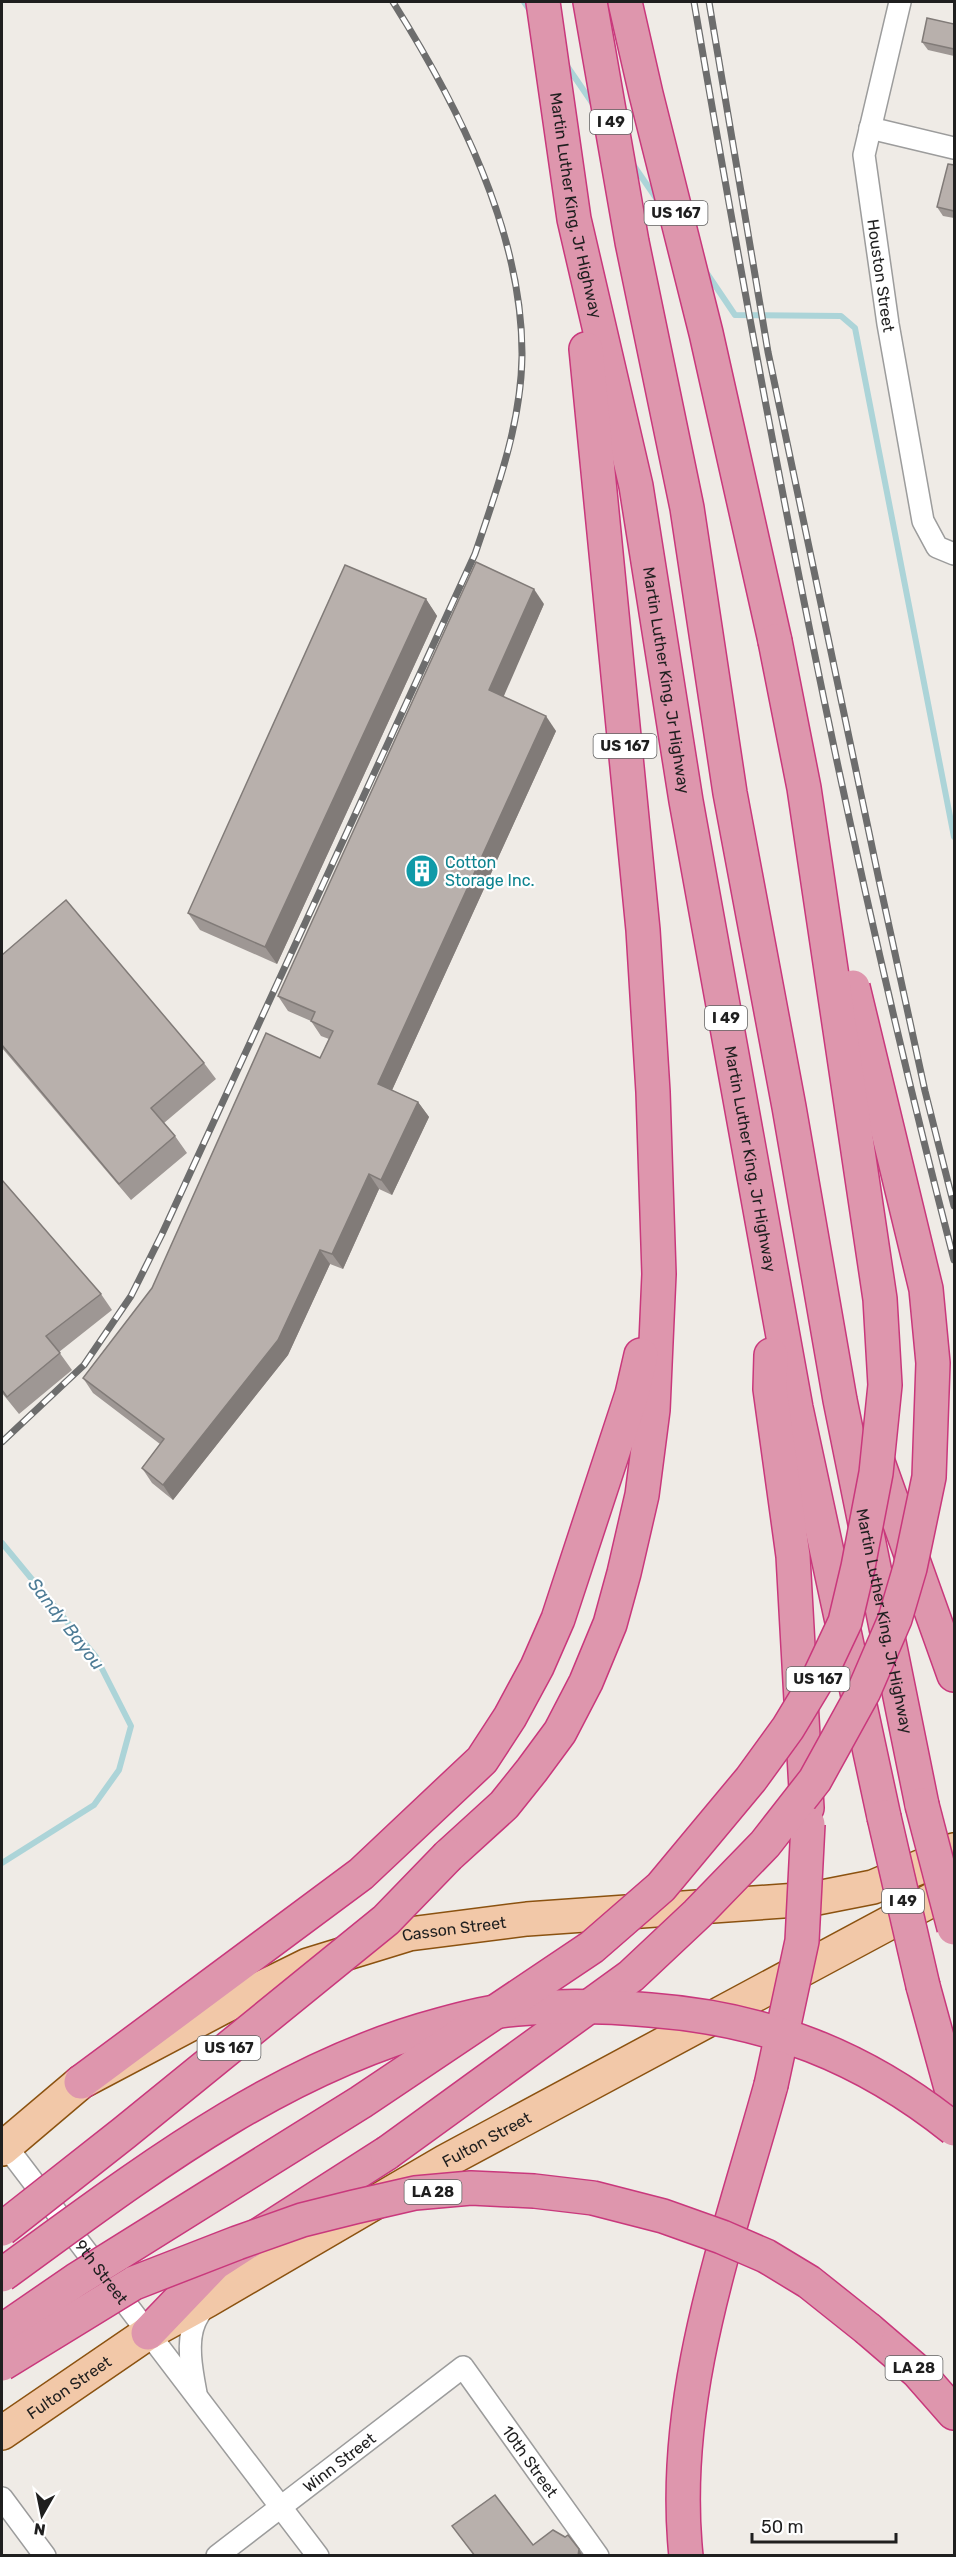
<svg xmlns="http://www.w3.org/2000/svg" width="956" height="2557" font-family="Rubik,sans-serif">
<rect width="100%" height="100%" fill="#efebe6"/>
<g fill="none" stroke-linecap="round" stroke-linejoin="round">
<g stroke="#acd4d8" stroke-width="6">
<polyline points="524,2 531,12"/>
<polyline points="565,63 595,107"/>
<polyline points="632,163 658,201"/>
<polyline points="706,272 735,315 841,316 855,328 954,837"/>
<polyline points="2,1543 96,1657 131,1726 119,1770 94,1805 2,1863"/>
</g>
<defs>
<g id="street">
<path id="s1" d="M900,2L864,155L888,324L923,521L937,547L954,554"/>
<polyline points="870,128 954,148"/>
<path id="s2" d="M6,2146L318,2556"/>
<path d="M196,2393C192,2372 186,2342 195,2322C198,2315 203,2309 207,2302"/>
<polyline points="2,2498 45,2556"/>
<path id="s3" d="M217,2556L463,2367L598,2556"/>
</g>
<g id="primary">
<path id="s4" d="M2,2149L81,2082L221,2008L308,1965L409,1934L527,1919L812,1899L873,1887L934,1861L954,1850"/>
<path id="s5" d="M2,2433L148,2333L208,2300L446,2161L954,1888"/>
</g>
<g id="highway">
<path id="s6" d="M543,2L574,219L636,486L686,801L796,1408L884,1817"/>
<path id="s7" d="M590,2L632,242L687,508L730,793L789,1107L840,1400L922,1805"/>
<polyline points="625,2 646,94 706,333 775,641"/>
<polyline points="771,1355 770,1389 793,1556 807,1808"/>
<polyline points="874,1451 954,1675"/>
<polyline points="448,1856 504,1805 532,1770 560,1732 586,1682 610,1624 624,1573 642,1495 653,1410 659,1274 653,1092 643,930 586,349"/>
<polyline points="923,1986 954,2099"/>
<polyline points="81,2082 361,1874 482,1760 510,1717 537,1667 558,1619 632,1394 641,1355"/>
<polyline points="868,2329 918,2372 954,2413"/>
<polyline points="148,2333 215,2263 387,2153"/>
<path d="M686,2556C669,2395 729,2237 771,2085"/>
</g>
</defs>
<use href="#street" stroke="#9c9c9c" stroke-width="24"/>
<use href="#primary" stroke="#8b5210" stroke-width="36"/>
<use href="#highway" stroke="#c9387c" stroke-width="36"/>
<use href="#street" stroke="#fff" stroke-width="21"/>
<use href="#primary" stroke="#f2c8a8" stroke-width="33"/>
<use href="#highway" stroke="#de96ad" stroke-width="33"/>
<defs>
<g id="rail">
<path d="M694,2C766,424 846,845 954,1260"/>
<polyline points="709,2 768,352 879,880 925,1091 954,1206"/>
<path d="M2,1442L84,1365L131,1296L162,1234L475,554C497,489 521,425 522,356C523,232 457,104 393,2"/>
</g>
</defs>
<use href="#rail" stroke="#6d6d6d" stroke-width="7"/>
<use href="#rail" stroke="#fff" stroke-width="4.5" stroke-dasharray="14" stroke-linecap="butt"/>
<defs>
<g id="highway-bridge">
<polyline points="922,1805 954,1928"/>
<polyline points="884,1817 923,1986"/>
<polyline points="771,2085 802,1941 808,1824"/>
<polyline points="387,2153 631,1976 697,1914 765,1844 815,1780 864,1691 895,1619 910,1568 929,1477 933,1363 926,1289 853,987"/>
<polyline points="2,2229 124,2133 386,1920 448,1856"/>
<path d="M2,2275C137,2177 275,2069 440,2025C465,2018 491,2011 517,2009C562,2005 606,2006 650,2010C767,2019 863,2056 954,2129"/>
<polyline points="2,2331 76,2280 361,2102 592,1947 661,1887 751,1779 788,1728 820,1675 845,1622 858,1567 876,1473 885,1385 880,1299 804,788 775,641"/>
<polyline points="2,2364 134,2283 237,2243 302,2220 354,2207 415,2193 471,2188 534,2191 593,2198 663,2216 722,2237 766,2256 809,2282 868,2329"/>
</g>
</defs>
<use href="#highway-bridge" stroke="#c9387c" stroke-width="36" stroke-linecap="butt"/>
<use href="#highway-bridge" stroke="#de96ad" stroke-width="33"/>
</g>
<g fill="#9e9794">
<polygon points="954,24 954,56 928,50 922,42"/>
<polygon points="954,165 954,218 943,216 937,207"/>
<polygon points="426,599 437,616 277,964 200,930 188,913"/>
<polygon points="544,604 503,696 556,731 392,1090 418,1102 429,1117 392,1195 379,1189 343,1269 330,1264 288,1355 173,1500 152,1483 142,1468 160,1444 93,1393 83,1378 152,1288 320,1058 329,1039 321,1036 311,1021 288,1011 278,996"/>
<polygon points="2,955 204,1063 216,1079 164,1123 175,1136 187,1153 131,1200 2,1048"/>
<polygon points="2,1180 101,1294 112,1310 59,1352 72,1370 19,1414 2,1393"/>
</g>
<g fill="#817b78">
<polygon points="534,589 544,604 500,705 489,690"/>
<polygon points="426,599 437,616 277,964 265,947"/>
<polygon points="546,716 556,731 388,1099 378,1084"/>
<polygon points="418,1102 429,1117 392,1195 381,1180"/>
<polygon points="369,1174 379,1189 343,1269 332,1254"/>
<polygon points="320,1250 330,1264 288,1355 173,1500 163,1485"/>
<polygon points="579,2549 583,2556 578,2556"/>
</g>
<g fill="#b8b0ac" stroke="#817b78" stroke-width="1.5">
<polygon points="927,18 954,24 954,49 922,42"/>
<polygon points="948,164 954,165 954,211 937,207"/>
<polygon points="476,562 534,589 489,690 546,716 378,1084 418,1102 381,1180 369,1174 332,1254 320,1250 278,1340 163,1485 142,1468 164,1439 83,1378 152,1288 266,1033 320,1058 333,1031 311,1021 315,1012 278,996"/>
<polygon points="345,565 426,599 265,947 188,913"/>
<polygon points="66,900 204,1063 151,1108 175,1136 119,1184 2,1045 2,955"/>
<polygon points="2,1180 101,1294 46,1336 60,1353 7,1397 2,1390"/>
<polygon points="495,2495 533,2545 553,2530 565,2537 568,2535 579,2549 578,2556 475,2556 452,2526"/>
</g>
<defs>
<symbol id="building-disc" viewBox="-11 -11 22 22"><circle r="9.5" fill="#0f9aa8" stroke="#fff"/><path d="M-4-6H4V6H1V3H-1V6H-4ZM-2.5-4.3h1.7v1.8h-1.7ZM.8-4.3h1.7v1.8H.8ZM-2.5-1h1.7V.8h-1.7ZM.8-1h1.7V.8H.8Z" fill="#fff"/></symbol>
</defs>
<g fill-rule="evenodd">
<use href="#building-disc" x="403" y="852" width="38" height="38"/>
</g>
<g text-anchor="middle" stroke-width="4.5" stroke-linejoin="round" paint-order="stroke">
<g fill="#fff" stroke="#626262" stroke-width="1.5">
<rect x="590" y="110" width="42" height="24" rx="4.5"/>
<rect x="644.5" y="201" width="63" height="24" rx="4.5"/>
<rect x="593.5" y="734" width="63" height="24" rx="4.5"/>
<rect x="705" y="1006" width="42" height="24" rx="4.5"/>
<rect x="786.5" y="1667" width="63" height="24" rx="4.5"/>
<rect x="882" y="1889" width="42" height="24" rx="4.5"/>
<rect x="197.5" y="2036" width="63" height="24" rx="4.5"/>
<rect x="404.5" y="2180" width="57" height="24" rx="4.5"/>
<rect x="885.5" y="2356" width="57" height="24" rx="4.5"/>
</g>
<g font-size="15" font-weight="bold" fill="#1f1f1f">
<text x="611" y="127">I 49</text>
<text x="676" y="218">US 167</text>
<text x="625" y="751">US 167</text>
<text x="726" y="1023">I 49</text>
<text x="818" y="1684">US 167</text>
<text x="903" y="1906">I 49</text>
<text x="229" y="2053">US 167</text>
<text x="433" y="2197">LA 28</text>
<text x="914" y="2373">LA 28</text>
</g>
<g font-size="16" fill="#1f1f1f" stroke="#fff">
<text dy="6" stroke="none"><textPath href="#s6" startOffset="206">Martin Luther King, Jr Highway</textPath></text>
<text dy="6" stroke="none"><textPath href="#s1" startOffset="279">Houston Street</textPath></text>
<text dy="6" stroke="none"><textPath href="#s6" startOffset="690">Martin Luther King, Jr Highway</textPath></text>
<text dy="6" stroke="none"><textPath href="#s6" startOffset="1176">Martin Luther King, Jr Highway</textPath></text>
<text dy="6" stroke="none"><textPath href="#s7" startOffset="1646">Martin Luther King, Jr Highway</textPath></text>
<text dy="6" stroke="none"><textPath href="#s4" startOffset="510">Casson Street</textPath></text>
<text dy="6" stroke="none"><textPath href="#s5" startOffset="567">Fulton Street</textPath></text>
<text dy="6" stroke="none"><textPath href="#s2" startOffset="158">9th Street</textPath></text>
<text dy="6" stroke="none"><textPath href="#s5" startOffset="81">Fulton Street</textPath></text>
<text dy="6" stroke="none"><textPath href="#s3" startOffset="426">10th Street</textPath></text>
<text dy="6" stroke="none"><textPath href="#s3" startOffset="154">Winn Street</textPath></text>
</g>
<g font-size="16" fill="#0d838f" stroke="#fff" text-anchor="start">
<text x="445" y="868">Cotton<tspan x="445" dy="18">Storage Inc.</tspan></text>
</g>
<g font-size="18" font-style="italic" fill="#4e7c96" stroke="#fff">
<text transform="translate(66 1624) rotate(52)" y="6">Sandy Bayou</text>
</g>
</g>
<rect width="956" height="2557" fill="none" stroke="#1f1f1f" stroke-width="6"/>
<g transform="translate(42 2515) rotate(189)" stroke="#ffffff" stroke-width="4.5" paint-order="stroke">
<path d="M0-4.5L10 22L0 15L-10 22Z" fill="#1f1f1f"/>
<text y="-9" font-size="16" font-weight="bold" text-anchor="middle" fill="#1f1f1f">N</text>
</g>
<path d="M752 2533v9h144v-9" fill="none" stroke="#1f1f1f" stroke-width="3"/>
<text x="761" y="2533" font-size="18" fill="#1f1f1f" stroke="#ffffff" stroke-width="4.5" paint-order="stroke">50 m</text>
</svg>
